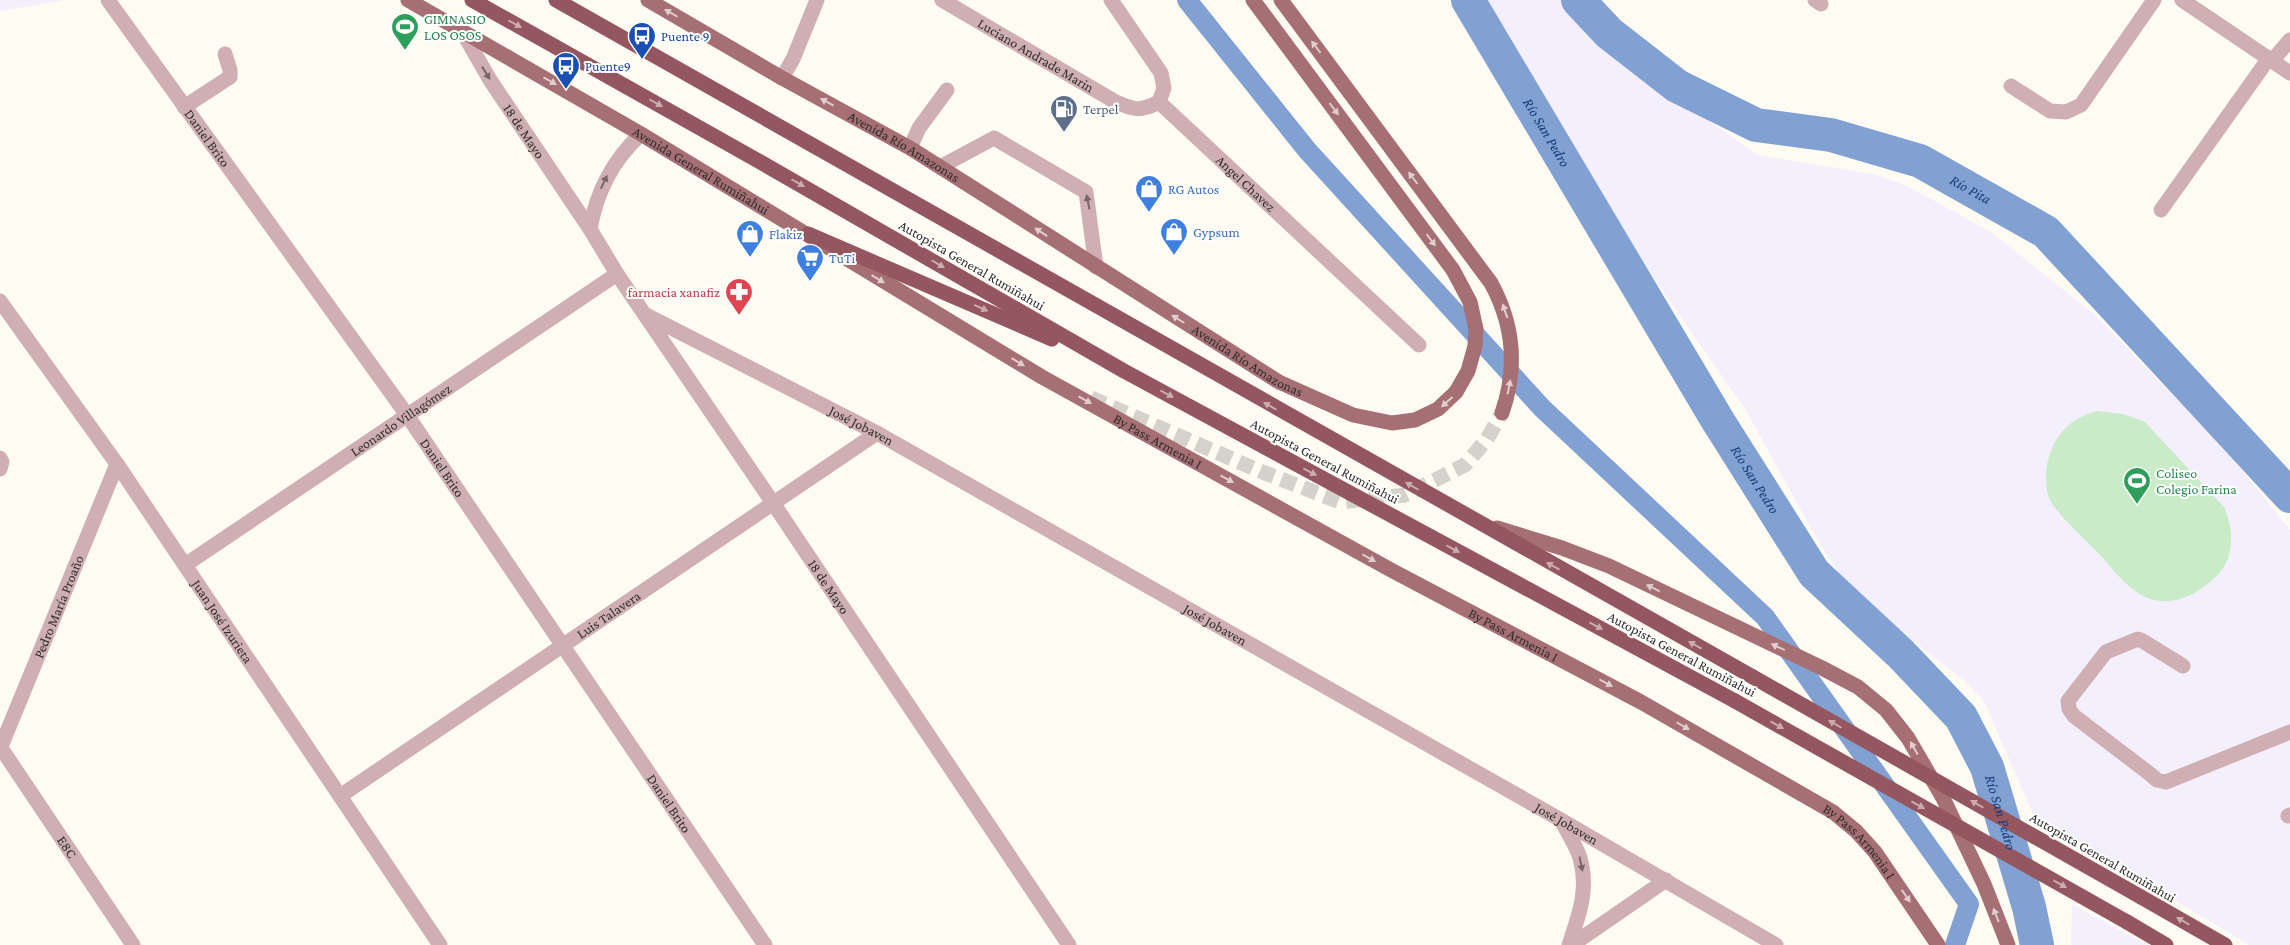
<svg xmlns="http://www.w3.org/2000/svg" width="2290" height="945" font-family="'Crimson Pro',serif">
<rect width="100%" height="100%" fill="#fefbf3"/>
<g fill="#f4effc">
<polygon points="0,0 64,0 0,11"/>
<polygon points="1470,0 1562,0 1609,51 1758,155 1874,174 1909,187 1991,232 2094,314 2224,448 2290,530 2290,945 2249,945 2033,814 1984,701 1962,679 1849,590 1813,532 1745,409 1645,266 1556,135"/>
<polygon points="2072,904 2147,945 2071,945"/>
</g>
<path fill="#caebc8" d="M2097,411L2123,414L2145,422L2224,507C2233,526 2235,554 2221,571C2206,589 2179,606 2155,600C2132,596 2115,571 2100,555C2086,540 2061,518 2051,502C2046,494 2046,482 2046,473C2049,441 2066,419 2097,411Z"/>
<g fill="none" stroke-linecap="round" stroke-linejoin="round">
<polyline stroke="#81a1d3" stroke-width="20" points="1187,0 1307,150 1542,408 1765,617 1969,904 1955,945"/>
<g stroke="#81a1d3" stroke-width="34">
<path id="s1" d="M1468,0L1718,421L1814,573L1901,654L1961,717L1987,767L2029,907L2037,945"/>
<path id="s2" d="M1578,0L1609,33L1677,86L1756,125L1831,135L1920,161L2046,232L2290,496"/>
</g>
<polyline stroke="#d4d2cb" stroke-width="15" stroke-dasharray="15 8" stroke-linecap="butt" points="1091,398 1260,471 1340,502 1405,495 1465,465 1487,439 1502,413"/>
<g stroke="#cfafb2" stroke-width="15">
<path id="s3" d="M108,0L407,415L765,945"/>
<path id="s4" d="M942,0L1114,101C1133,110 1140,112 1159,102"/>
<polyline points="1111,0 1161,73 1164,88 1159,102"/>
<polyline points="1815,0 1821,4"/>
<polyline points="2182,0 2290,73"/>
<path id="s5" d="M462,31L490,80L590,229L617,274L773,503L1069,945"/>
<polyline points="2272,61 2290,40"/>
<polyline points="782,78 793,59 817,0"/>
<polyline points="2011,86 2050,111 2066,112 2081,105 2154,0"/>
<path id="s6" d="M1159,102L1419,345"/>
<polyline points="184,107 230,77 230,70 225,54"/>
<polyline points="910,148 919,128 947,90"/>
<polyline points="940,167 994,138 1086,192 1096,267"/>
<polyline points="2161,210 2269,58"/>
<path d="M590,229C597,190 613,160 641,134"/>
<path id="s7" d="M0,301L117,464L440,945"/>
<path id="s8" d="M646,315L877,433L1561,820L1776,945"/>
<polyline points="0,458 2,462 0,469"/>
<path id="s9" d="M185,565L617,274"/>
<polyline points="2183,666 2141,640 2138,639 2106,652 2068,701 2069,709 2074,716 2150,774 2157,780 2166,782 2290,732"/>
<path id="s10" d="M1,748L133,945"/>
<path id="s11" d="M0,749L117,464"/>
<path id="s12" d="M340,796L877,433"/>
<polyline points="2288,816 2290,815"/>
<path d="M1561,820C1567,832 1576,845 1580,858C1589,889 1579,915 1569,945"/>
<polyline points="1572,945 1666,880"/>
</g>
<g stroke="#a56f74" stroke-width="15">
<path id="s13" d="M408,0L641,134L1042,377L1391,570L1641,702L1833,812L1856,831L1875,852L1938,945"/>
<path id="s14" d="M648,0L782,78L910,148L1279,382L1353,415L1392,423L1415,420L1438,409L1456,392L1468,371L1475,346L1476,329L1470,302L1453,270L1253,0"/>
<path d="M1281,0L1491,283C1514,325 1518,367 1502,413"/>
<polyline points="1497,528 1562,548 1609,566 1822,668 1858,687 1886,710 1908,738 1943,798 1984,884 2008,945"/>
</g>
<g stroke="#95575f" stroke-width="15">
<polyline points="472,0 755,159 1124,371 1735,701"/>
<polyline points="556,0 1753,677"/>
<polyline points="808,234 1052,339"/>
<polyline points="2141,897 2225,945"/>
<polyline points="2127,922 2166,945"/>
</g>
<g stroke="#95575f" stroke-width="15">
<polyline points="1753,677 2141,897"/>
<polyline points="1735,701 2127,922"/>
</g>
</g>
<defs><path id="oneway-solid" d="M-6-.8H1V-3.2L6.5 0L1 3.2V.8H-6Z" transform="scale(1.25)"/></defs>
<g fill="#e0cdce">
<use href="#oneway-solid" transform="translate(671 13) rotate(-150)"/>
<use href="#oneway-solid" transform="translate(1316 47) rotate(-127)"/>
<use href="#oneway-solid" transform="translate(550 81) rotate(29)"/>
<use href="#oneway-solid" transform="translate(827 102) rotate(-151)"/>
<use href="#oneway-solid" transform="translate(1334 109) rotate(53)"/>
<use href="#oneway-solid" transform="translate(1413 178) rotate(-127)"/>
<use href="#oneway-solid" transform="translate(1041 232) rotate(-147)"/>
<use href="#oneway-solid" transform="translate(1431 240) rotate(53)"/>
<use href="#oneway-solid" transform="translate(878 279) rotate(31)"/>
<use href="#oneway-solid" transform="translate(1505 311) rotate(-109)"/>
<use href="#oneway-solid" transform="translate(1178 319) rotate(-148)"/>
<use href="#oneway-solid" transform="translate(1018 362) rotate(31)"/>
<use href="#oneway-solid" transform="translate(1509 387) rotate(-79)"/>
<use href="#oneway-solid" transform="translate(1085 400) rotate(29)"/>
<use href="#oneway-solid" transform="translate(1447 402) rotate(138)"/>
<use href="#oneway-solid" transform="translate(1227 479) rotate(29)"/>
<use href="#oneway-solid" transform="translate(1369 558) rotate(29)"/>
<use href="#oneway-solid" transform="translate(1653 588) rotate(-154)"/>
<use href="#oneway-solid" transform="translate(1778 647) rotate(-155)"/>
<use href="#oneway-solid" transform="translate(1606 683) rotate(28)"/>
<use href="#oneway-solid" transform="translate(1683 726) rotate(30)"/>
<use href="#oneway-solid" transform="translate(1914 748) rotate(-120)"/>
<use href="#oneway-solid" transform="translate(1906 896) rotate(55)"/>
<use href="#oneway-solid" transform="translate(1996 915) rotate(-111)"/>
</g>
<g fill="#caabaf">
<use href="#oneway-solid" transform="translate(515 24) rotate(29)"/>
<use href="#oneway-solid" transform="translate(656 103) rotate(29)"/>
<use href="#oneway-solid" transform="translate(798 183) rotate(30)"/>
<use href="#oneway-solid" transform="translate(938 264) rotate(30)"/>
<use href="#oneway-solid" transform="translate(981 308) rotate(24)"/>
<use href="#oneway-solid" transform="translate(1167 394) rotate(28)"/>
<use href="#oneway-solid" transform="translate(1270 406) rotate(-150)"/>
<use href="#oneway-solid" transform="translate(1310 472) rotate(28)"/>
<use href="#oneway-solid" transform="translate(1412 486) rotate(-150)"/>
<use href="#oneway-solid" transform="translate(1453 549) rotate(28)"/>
<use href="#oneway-solid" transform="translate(1553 566) rotate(-151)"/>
<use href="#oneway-solid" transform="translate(1596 626) rotate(28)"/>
<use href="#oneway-solid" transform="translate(1695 645) rotate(-151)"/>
<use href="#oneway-solid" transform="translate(1835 724) rotate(-150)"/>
<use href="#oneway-solid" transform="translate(1777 725) rotate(29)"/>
<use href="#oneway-solid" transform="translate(1977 804) rotate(-150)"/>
<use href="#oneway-solid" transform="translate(1918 805) rotate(29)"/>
<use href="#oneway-solid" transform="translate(2060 884) rotate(29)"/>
<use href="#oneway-solid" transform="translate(2183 921) rotate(-150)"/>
</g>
<g fill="#766867">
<use href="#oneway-solid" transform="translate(486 73) rotate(58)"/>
<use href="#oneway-solid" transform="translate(604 182) rotate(-65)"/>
<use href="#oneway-solid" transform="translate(1088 202) rotate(-101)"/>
<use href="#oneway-solid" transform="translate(1581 864) rotate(78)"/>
</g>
<defs>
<symbol id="stadium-pin" viewBox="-11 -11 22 30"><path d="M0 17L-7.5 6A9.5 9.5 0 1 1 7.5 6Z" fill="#2e9e5b" stroke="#fff"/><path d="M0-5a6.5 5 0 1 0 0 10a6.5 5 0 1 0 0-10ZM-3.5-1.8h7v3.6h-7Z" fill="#fff"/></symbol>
<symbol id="bus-pin" viewBox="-11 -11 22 30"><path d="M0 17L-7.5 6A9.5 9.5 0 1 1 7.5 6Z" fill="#1a4fb4" stroke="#fff"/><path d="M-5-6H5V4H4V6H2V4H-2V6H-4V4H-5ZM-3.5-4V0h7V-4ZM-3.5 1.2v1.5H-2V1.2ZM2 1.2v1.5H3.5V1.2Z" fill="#fff"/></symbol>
<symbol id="fuel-pin" viewBox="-11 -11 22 30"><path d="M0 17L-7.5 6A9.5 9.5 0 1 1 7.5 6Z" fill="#5c6f8a" stroke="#fff"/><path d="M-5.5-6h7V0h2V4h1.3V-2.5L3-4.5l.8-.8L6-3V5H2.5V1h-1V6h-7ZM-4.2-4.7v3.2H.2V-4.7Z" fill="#fff"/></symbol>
<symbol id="shop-pin" viewBox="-11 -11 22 30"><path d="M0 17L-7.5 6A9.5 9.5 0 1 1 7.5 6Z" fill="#3f7fe0" stroke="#fff"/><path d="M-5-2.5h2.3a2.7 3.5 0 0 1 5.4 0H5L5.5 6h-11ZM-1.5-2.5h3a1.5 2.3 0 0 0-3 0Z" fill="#fff"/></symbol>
<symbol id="supermarket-pin" viewBox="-11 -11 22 30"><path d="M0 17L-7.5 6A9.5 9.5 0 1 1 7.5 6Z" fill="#3f7fe0" stroke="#fff"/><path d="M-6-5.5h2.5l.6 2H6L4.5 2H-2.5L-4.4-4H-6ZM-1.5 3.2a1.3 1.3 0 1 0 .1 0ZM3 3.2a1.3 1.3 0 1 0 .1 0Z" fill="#fff"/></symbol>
<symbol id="pharmacy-pin" viewBox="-11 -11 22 30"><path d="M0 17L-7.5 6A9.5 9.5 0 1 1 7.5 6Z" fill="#e0444e" stroke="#fff"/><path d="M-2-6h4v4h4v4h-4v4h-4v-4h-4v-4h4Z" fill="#fff"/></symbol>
</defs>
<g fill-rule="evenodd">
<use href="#stadium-pin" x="389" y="11" width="32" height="43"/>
<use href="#bus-pin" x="626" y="20" width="32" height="43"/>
<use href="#bus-pin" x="550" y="50" width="32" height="43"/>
<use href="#fuel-pin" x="1048" y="93" width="32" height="43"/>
<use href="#shop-pin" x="1133" y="173" width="32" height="43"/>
<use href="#shop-pin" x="1158" y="216" width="32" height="43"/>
<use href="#shop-pin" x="734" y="218" width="32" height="43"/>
<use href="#supermarket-pin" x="794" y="242" width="32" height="43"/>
<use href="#pharmacy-pin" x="723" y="276" width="32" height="43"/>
<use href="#stadium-pin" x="2121" y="465" width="32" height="43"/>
</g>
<g text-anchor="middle" stroke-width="4" stroke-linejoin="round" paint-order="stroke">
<g font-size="14" fill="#27864d" stroke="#fff" text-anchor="start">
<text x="424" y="24">GIMNASIO<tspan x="424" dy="16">LOS OSOS</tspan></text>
<text x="2156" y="478">Coliseo<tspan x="2156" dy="16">Colegio Farina</tspan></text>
</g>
<g font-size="14" fill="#164399" stroke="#fff" text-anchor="start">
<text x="661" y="41">Puente 9</text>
<text x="585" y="71">Puente9</text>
</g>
<g font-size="14" fill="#2e2d29" stroke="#fff">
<text dy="5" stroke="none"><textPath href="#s4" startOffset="109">Luciano Andrade Marin</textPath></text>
<text dy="5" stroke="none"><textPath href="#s5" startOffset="118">18 de Mayo</textPath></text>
<text dy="5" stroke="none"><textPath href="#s3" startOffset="170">Daniel Brito</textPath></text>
<text dy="5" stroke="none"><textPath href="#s14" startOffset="295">Avenida Río Amazonas</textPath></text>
<text dy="5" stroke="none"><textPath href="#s13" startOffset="339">Avenida General Rumiñahui</textPath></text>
<text dy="5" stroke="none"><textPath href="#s6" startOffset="119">Angel Chavez</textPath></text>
<text transform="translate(972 265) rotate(30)" y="5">Autopista General Rumiñahui</text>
<text dy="5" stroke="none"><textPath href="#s14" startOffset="700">Avenida Río Amazonas</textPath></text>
<text dy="5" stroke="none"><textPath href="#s9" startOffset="260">Leonardo Villagómez</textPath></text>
<text dy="5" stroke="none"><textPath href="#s8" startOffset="242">José Jobaven</textPath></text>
<text dy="5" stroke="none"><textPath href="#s13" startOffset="870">By Pass Armenia I</textPath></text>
<text transform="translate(1325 461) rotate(28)" y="5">Autopista General Rumiñahui</text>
<text dy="5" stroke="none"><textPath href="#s3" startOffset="575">Daniel Brito</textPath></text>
<text dy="5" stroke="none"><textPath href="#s5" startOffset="666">18 de Mayo</textPath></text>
<text dy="5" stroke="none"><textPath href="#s11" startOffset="154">Pedro María Proaño</textPath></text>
<text dy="5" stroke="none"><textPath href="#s12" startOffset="324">Luis Talavera</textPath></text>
<text dy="5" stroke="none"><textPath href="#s7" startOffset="390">Juan José Izurieta</textPath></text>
<text dy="5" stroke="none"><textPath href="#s8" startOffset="648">José Jobaven</textPath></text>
<text dy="5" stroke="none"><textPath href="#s13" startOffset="1275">By Pass Armenia I</textPath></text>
<text transform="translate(1682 654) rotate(28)" y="5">Autopista General Rumiñahui</text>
<text dy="5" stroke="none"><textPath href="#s3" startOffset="980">Daniel Brito</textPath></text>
<text dy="5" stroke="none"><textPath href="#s8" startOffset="1052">José Jobaven</textPath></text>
<text dy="5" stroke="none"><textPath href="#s13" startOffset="1680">By Pass Armenia I</textPath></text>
<text dy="5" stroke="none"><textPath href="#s10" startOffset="119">E8C</textPath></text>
<text transform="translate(2103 857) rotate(30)" y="5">Autopista General Rumiñahui</text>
</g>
<g font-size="14" fill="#4e5e75" stroke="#fff" text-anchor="start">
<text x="1083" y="114">Terpel</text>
</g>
<g font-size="14" fill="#366cbe" stroke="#fff" text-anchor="start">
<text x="1168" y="194">RG Autos</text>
<text x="1193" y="237">Gypsum</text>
<text x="769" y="239">Flakiz</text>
<text x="829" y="263">TuTi</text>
</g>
<g font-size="14" fill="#be3a42" stroke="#fff" text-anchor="end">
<text x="720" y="297">farmacia xanafiz</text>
</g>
<g font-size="15" font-style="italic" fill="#173d7a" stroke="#fff">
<text dy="5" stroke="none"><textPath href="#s1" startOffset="154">Río San Pedro</textPath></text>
<text dy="5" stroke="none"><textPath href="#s2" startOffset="446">Río Pita</textPath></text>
<text dy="5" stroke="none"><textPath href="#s1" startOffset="559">Río San Pedro</textPath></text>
<text dy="5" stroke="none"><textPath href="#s1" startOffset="979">Río San Pedro</textPath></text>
</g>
</g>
</svg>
